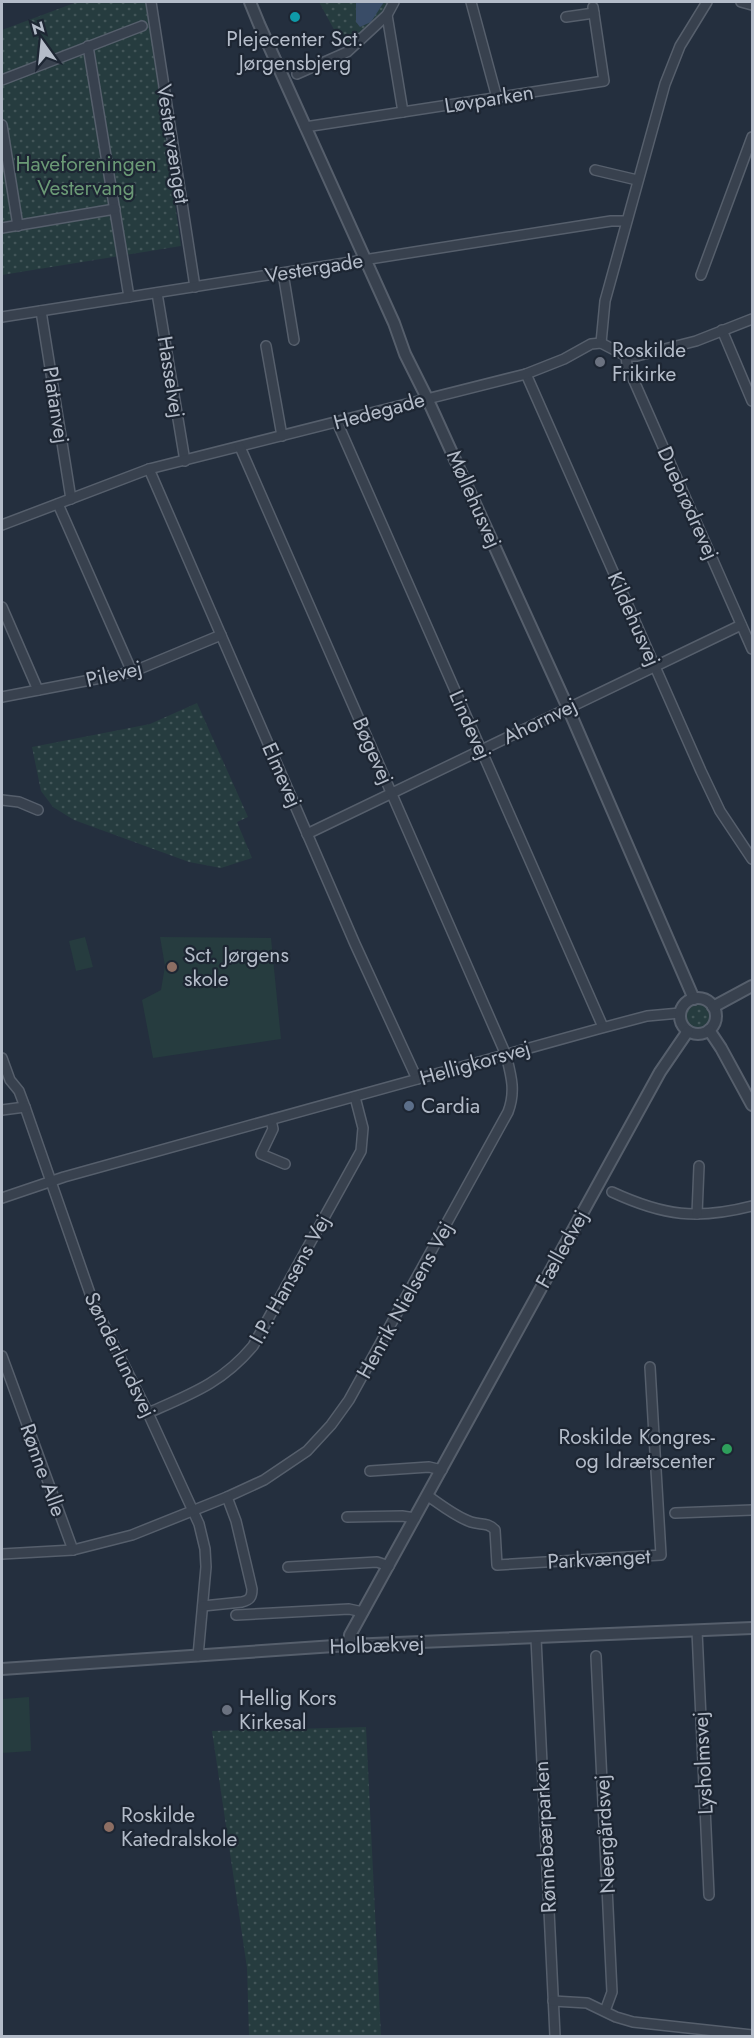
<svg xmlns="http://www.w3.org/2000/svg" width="754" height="2038" font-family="Jost,sans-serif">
<defs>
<pattern id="green-dots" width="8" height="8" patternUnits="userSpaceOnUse" patternTransform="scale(1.5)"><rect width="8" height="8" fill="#263c3f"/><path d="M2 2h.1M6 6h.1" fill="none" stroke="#435659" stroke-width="1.8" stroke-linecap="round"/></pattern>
</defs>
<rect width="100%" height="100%" fill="#242f3e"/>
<g fill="url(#green-dots)">
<polygon points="77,2 146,2 181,246 2,275 2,30"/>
<polygon points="319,2 390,2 381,15 344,48"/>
<polygon points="197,703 248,817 237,822 252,858 221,868 189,862 74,820 53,807 41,791 32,747 150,724"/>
<circle cx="698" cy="1016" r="12"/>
<polygon points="366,1727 381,2036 249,2036 247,1968 212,1731"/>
</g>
<g fill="#263c3f">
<polygon points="85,937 93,967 76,971 69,941"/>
<polygon points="160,937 271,938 281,1039 153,1058 142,1000 161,990 165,966"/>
<polygon points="29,1697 31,1751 2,1753 2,1699"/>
</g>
<polygon fill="#394c67" points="356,2 384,2 371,22 360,27 356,22"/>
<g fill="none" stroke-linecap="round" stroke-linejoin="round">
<defs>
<g id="minor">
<polyline points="151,2 195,287"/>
<polyline points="471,2 497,98"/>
<polyline points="741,2 752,5"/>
<polyline points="387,15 403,112"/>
<polyline points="566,17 594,13"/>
<polyline points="88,46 129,297"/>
<polyline points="297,74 347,52 387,15 394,2"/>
<polyline points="2,80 142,26"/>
<polyline points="2,125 18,226"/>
<polyline points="305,127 604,81 593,7"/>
<polyline points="595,170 637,180"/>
<polyline points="2,228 115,209"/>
<polyline points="283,273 294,340"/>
<polyline points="701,275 752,137"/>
<polyline points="157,293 185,461"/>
<polyline points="41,311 71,499"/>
<polyline points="2,317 611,221 626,221"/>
<polyline points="722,330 752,401"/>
<polyline points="601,343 605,301 665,84 680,46 707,2"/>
<polyline points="266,346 282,436"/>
<polyline points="626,356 627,365 752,649"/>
<polyline points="526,374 701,771 720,811 752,859"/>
<polyline points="337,422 603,1027"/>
<polyline points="149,469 355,944 417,1079"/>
<polyline points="58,504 132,672"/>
<polyline points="2,525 149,469 526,374 564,359 591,344 601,343 626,356 637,356 696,341 752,319"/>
<polyline points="2,607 38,690"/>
<polyline points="2,697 132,672 221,635"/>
<polyline points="2,800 19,802 38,810"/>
<polyline points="307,834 741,625"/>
<polyline points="2,1058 10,1080 19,1091 25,1107 94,1305 148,1413 199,1524 205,1549 206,1567 198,1656"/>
<polyline points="2,1110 25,1107"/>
<polyline points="271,1120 273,1129 261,1154 285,1164"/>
<path d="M612,1192C664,1216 697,1220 752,1206"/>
<polyline points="2,1198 64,1177 598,1029 647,1016 680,1013"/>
<polyline points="697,1214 699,1166"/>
<polyline points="2,1356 73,1550"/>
<path d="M148,1413C191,1394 222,1383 253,1346L361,1151L363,1128L355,1097"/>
<polyline points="370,1471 429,1467 442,1470"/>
<path d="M428,1496C441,1505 456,1517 471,1522C480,1525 488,1522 495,1530L497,1565L661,1555L650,1367"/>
<polyline points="675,1513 752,1510"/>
<polyline points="347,1517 402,1516 415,1518"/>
<path d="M2,1554L73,1550L132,1535L227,1497L264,1480L307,1451L331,1425L349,1400L508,1112C516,1091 511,1075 506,1055L240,447"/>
<polyline points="288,1567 377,1562 389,1566"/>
<path d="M203,1606L242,1602C250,1600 252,1597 252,1589L236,1521L227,1497"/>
<polyline points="236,1615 349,1609 363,1612"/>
<polyline points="697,1631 709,1895"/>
<polyline points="536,1638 555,2036"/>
<polyline points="596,1656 612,1992 605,2011"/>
<polyline points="553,2001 587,2003 616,2017 633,2022 752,2035"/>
</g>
<g id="tertiary">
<polyline points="250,2 259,24 394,323 405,354 427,398 568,708 694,999"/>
<circle cx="698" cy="1016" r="18"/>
<polyline points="713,1007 752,986"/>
<polyline points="709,1030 721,1048 752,1105"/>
<polyline points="349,1645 350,1635 660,1072 688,1031"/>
<polyline points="2,1669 349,1645 752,1628"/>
</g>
</defs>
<use href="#minor" stroke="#565f6c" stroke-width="12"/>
<use href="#tertiary" stroke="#565f6c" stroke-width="14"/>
<use href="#minor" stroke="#38414e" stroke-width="9"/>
<use href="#tertiary" stroke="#38414e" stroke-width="10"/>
</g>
<circle fill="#0f9aa8" stroke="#1d2633" stroke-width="2" cx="295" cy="17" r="6"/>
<g fill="#6b7280" stroke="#1d2633" stroke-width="2">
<circle cx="600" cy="362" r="6"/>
<circle cx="227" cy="1710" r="6"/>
</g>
<g fill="#8d6e63" stroke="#1d2633" stroke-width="2">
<circle cx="172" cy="967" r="6"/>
<circle cx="109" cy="1827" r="6"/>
</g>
<circle fill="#5c6f8a" stroke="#1d2633" stroke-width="2" cx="409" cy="1106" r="6"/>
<circle fill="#2e9e5b" stroke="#1d2633" stroke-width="2" cx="727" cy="1449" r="6"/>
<g text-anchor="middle" stroke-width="4.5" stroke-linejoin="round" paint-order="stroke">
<g font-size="21" fill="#b4bcc9" stroke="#1d2633" text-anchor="start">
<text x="295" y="46" text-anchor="middle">Plejecenter Sct.<tspan x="295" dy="24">Jørgensbjerg</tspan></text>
<text x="612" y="357">Roskilde<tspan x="612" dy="24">Frikirke</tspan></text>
<text x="184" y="962">Sct. Jørgens<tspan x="184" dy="24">skole</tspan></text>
<text x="421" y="1113">Cardia</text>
<text x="715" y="1444" text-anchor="end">Roskilde Kongres-<tspan x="715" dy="24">og Idrætscenter</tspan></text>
<text x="239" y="1705">Hellig Kors<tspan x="239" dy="24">Kirkesal</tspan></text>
<text x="121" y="1822">Roskilde<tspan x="121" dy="24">Katedralskole</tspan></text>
</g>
<g font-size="21" fill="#b4bcc9" stroke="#1d2633">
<text transform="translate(489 99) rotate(-9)" y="7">Løvparken</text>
<text transform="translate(173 144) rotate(81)" y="7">Vestervænget</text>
<text transform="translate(314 268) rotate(-9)" y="7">Vestergade</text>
<text transform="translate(171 377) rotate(81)" y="7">Hasselvej</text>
<text transform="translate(56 405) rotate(81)" y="7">Platanvej</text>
<text transform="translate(379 411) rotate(-15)" y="7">Hedegade</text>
<text transform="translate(474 499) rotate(66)" y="7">Møllehusvej</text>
<text transform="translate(688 503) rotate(66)" y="7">Duebrødrevej</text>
<text transform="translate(634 619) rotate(66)" y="7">Kildehusvej</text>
<text transform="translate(114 674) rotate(-13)" y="7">Pilevej</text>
<text transform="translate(540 721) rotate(-26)" y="7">Ahornvej</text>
<text transform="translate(470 725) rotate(66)" y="7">Lindevej</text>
<text transform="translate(373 751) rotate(66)" y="7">Bøgevej</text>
<text transform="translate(282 775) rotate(66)" y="7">Elmevej</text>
<text transform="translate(475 1063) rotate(-16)" y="7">Helligkorsvej</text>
<text transform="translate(562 1249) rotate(-61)" y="7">Fælledvej</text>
<text transform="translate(290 1279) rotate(-61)" y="7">I.P. Hansens Vej</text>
<text transform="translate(405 1300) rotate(-61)" y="7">Henrik Nielsens Vej</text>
<text transform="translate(120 1355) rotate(64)" y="7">Sønderlundsvej</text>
<text transform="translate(43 1470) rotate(70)" y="7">Rønne Alle</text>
<text transform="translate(599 1559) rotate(-3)" y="7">Parkvænget</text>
<text transform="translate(377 1645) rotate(-2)" y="7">Holbækvej</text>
<text transform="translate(703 1763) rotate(-93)" y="7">Lysholmsvej</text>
<text transform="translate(605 1834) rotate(-93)" y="7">Neergårdsvej</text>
<text transform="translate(545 1837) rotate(-93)" y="7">Rønnebærparken</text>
</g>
<g font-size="21" fill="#6b9a76" stroke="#1d2633">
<text x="86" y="171">Haveforeningen<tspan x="86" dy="24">Vestervang</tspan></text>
</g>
</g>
<rect width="754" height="2038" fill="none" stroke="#b4bcc9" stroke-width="6"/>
<g transform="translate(42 42) rotate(345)" stroke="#1d2633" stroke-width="4.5" paint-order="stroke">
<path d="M0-4.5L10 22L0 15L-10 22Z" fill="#b4bcc9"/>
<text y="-9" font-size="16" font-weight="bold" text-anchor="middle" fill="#b4bcc9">N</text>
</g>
</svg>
